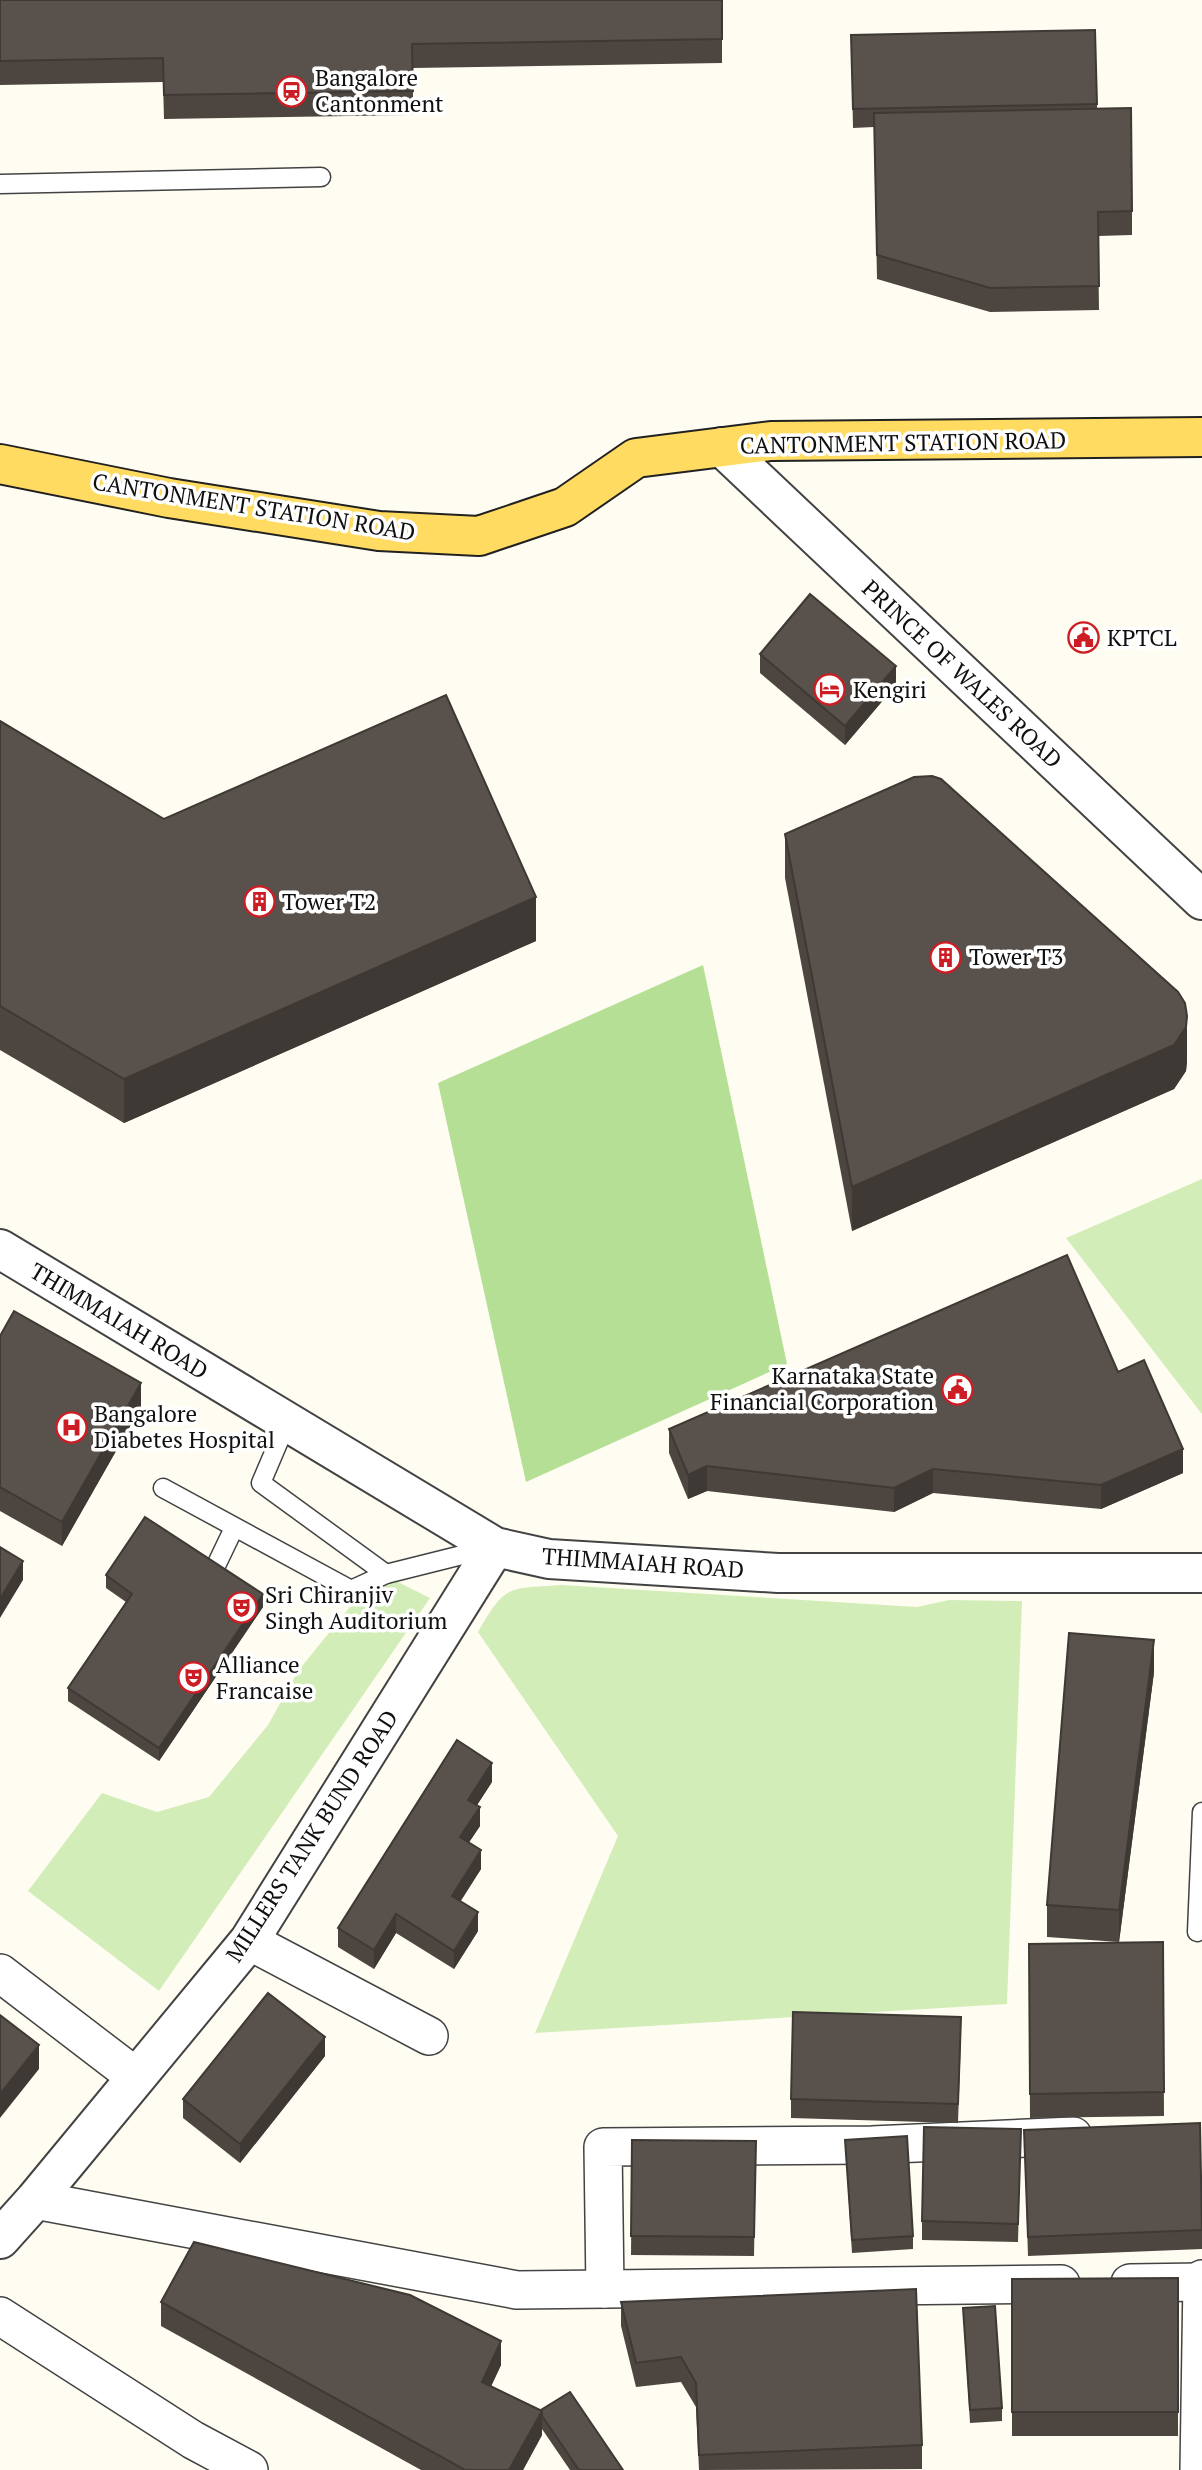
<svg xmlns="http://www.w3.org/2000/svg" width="1202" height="2470" font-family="'PT Serif',serif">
<rect width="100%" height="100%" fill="#fffdf2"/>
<g fill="#d3edb8">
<polygon points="1202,1179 1202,1414 1066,1238"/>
<polygon points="392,1579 430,1598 159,1991 28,1891 102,1793 157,1812 209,1797 268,1725 298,1671 358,1597"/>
<path d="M562,1585L917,1607L949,1600L1022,1601L1007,2004L535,2033L618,1836L478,1632C506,1583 508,1589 562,1585Z"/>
</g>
<polygon fill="#b6df96" points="703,965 787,1364 526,1482 438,1083"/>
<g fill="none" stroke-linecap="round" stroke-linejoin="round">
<defs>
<g id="service">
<polyline points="0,184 321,177"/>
<polyline points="287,1422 261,1483 386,1574"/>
<polyline points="163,1488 351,1590 386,1574 490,1548"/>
<polyline points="212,1574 234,1528"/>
<polyline points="1197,1932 1202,1812"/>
</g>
<g id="minor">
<polyline points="249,1941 429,2036"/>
<polyline points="0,1973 136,2077"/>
<polyline points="35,2200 517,2290 1061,2284"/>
<polyline points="1130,2283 1202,2282"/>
<polyline points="605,2289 603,2147 872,2145 1073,2136"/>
<polyline points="0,2316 193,2440 249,2470"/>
<polyline points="1199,2470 1202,2279"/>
</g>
<g id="tertiary">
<polyline points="722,447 1202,900"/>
<polyline points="0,1249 495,1547 549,1559 778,1573 1202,1573"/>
<polyline points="0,2239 35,2200 249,1941 495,1547"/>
</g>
<polyline id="primary" points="0,464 169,498 379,531 479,536 565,507 636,458 771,441 1202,437"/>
</defs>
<use href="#service" stroke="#434343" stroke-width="21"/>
<use href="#minor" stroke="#434343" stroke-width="40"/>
<use href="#tertiary" stroke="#434343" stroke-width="42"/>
<use href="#primary" stroke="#212121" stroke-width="42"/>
<use href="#service" stroke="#fff" stroke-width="18"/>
<use href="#minor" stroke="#fff" stroke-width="37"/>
<use href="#tertiary" stroke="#fff" stroke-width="38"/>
<use href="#primary" stroke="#ffdb62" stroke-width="38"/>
</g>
<g fill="#4d4640">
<polygon points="0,0 722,0 722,63 413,68 413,115 164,119 163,82 0,85"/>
<polygon points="851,35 1097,104 1097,108 1132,211 1132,235 1098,236 1099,310 990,312 877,279 874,127 853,128"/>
<polygon points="760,654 896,685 845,745 760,673"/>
<polygon points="0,721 164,819 536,941 124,1123 0,1050"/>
<polygon points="785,834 1187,1061 1186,1071 1174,1089 852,1231 785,878"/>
<polygon points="0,1336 141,1407 62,1546 0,1511"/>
<polygon points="1118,1372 1183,1473 1101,1509 933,1493 894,1512 707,1491 688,1499 669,1453 669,1429"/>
<polygon points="106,1575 263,1607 159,1761 68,1701 68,1688 126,1602 106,1588"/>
<polygon points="1154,1672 1119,1942 1047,1937 1047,1905"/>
<polygon points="492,1782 477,1805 480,1826 469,1842 481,1869 460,1901 478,1931 454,1969 396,1933 374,1969 338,1947 338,1928"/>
<polygon points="1163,1942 1164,2116 1030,2118 1029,1944"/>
<polygon points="961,2036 958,2123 791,2118 791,2099"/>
<polygon points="325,2056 240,2163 183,2118 183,2099"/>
<polygon points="1021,2129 1018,2242 922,2240 922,2221"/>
<polygon points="1024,2130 1202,2191 1202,2249 1028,2256"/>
<polygon points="632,2140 756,2141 754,2256 631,2255"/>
<polygon points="845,2140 913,2236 913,2249 852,2253"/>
<polygon points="1178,2278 1178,2436 1012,2436 1012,2279"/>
<polygon points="161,2302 501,2365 491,2386 541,2410 623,2470 570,2470 542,2429 542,2435 523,2470 421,2470 161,2326"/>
<polygon points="621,2302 922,2445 922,2469 699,2470 696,2407 681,2382 636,2387 621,2326"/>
<polygon points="963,2308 1002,2408 1002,2421 970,2423"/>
</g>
<g fill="#3e3934">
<polygon points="896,666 896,685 845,745 845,726"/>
<polygon points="536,897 536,941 124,1123 124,1079"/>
<polygon points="1187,1016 1187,1061 1186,1071 1174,1089 852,1231 852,1187"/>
<polygon points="141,1383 141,1407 62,1546 62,1522"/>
<polygon points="1183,1449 1183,1473 1101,1509 1101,1485"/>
<polygon points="707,1466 707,1491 688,1499 688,1475"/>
<polygon points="933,1469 933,1493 894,1512 894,1488"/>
<polygon points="23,1561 23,1580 0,1618 0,1599"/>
<polygon points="263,1594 263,1607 159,1761 159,1748"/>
<polygon points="1154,1640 1154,1672 1119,1942 1119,1910"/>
<polygon points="492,1763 492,1782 468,1819 468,1800"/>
<polygon points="480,1807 480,1826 460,1856 460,1837"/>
<polygon points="481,1850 481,1869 452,1915 452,1896"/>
<polygon points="478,1912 478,1931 454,1969 454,1951"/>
<polygon points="396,1914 396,1933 374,1969 374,1950"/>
<polygon points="325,2037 325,2056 240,2163 240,2144"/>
<polygon points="39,2045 39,2069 0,2118 0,2094"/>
<polygon points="501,2341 501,2365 482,2406 482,2382"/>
<polygon points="542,2411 542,2435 523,2470 509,2470"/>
</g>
<g fill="#59514b" stroke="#3e3934" stroke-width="2">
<polygon points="0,0 722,0 722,39 412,44 413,91 164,95 163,58 0,61"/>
<polygon points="1095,30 1097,104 853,109 851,35"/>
<polygon points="1131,108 1132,211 1098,212 1099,286 990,288 877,255 874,113"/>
<polygon points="810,594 896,666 845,726 760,654"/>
<polygon points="446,695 536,897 124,1079 0,1006 0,721 164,819"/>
<polygon points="932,776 941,779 1178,992 1185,1003 1187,1016 1186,1027 1174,1045 852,1187 785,834 914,777"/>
<polygon points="1067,1255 1118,1372 1144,1360 1183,1449 1101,1485 933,1469 894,1488 707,1466 688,1475 669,1429"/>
<polygon points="14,1311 141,1383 62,1522 0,1487 0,1336"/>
<polygon points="145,1517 263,1594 159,1748 68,1688 132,1594 106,1575"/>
<polygon points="0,1547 23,1561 0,1599"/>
<polygon points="1069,1633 1154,1640 1119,1910 1047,1905"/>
<polygon points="457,1740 492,1763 468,1800 480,1807 460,1837 481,1850 452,1896 478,1912 454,1951 396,1914 374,1950 338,1928"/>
<polygon points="1163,1942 1164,2092 1030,2094 1029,1944"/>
<polygon points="268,1993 325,2037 240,2144 183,2099"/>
<polygon points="793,2012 961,2017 958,2104 791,2099"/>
<polygon points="0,2015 39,2045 0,2094"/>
<polygon points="1200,2123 1202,2230 1028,2237 1024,2130"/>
<polygon points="924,2127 1021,2129 1018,2224 922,2221"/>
<polygon points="907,2136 913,2236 852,2240 845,2140"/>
<polygon points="632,2140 756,2141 754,2237 631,2236"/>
<polygon points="194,2242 410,2295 501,2341 482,2382 542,2411 509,2470 465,2470 161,2302"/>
<polygon points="1178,2278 1178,2412 1012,2412 1012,2279"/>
<polygon points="916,2289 922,2445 699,2455 696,2383 681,2357 636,2363 621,2302"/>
<polygon points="995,2306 1002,2408 970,2410 963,2308"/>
<polygon points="570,2392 623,2470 579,2470 542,2416 542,2411 541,2410"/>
</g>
<defs>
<symbol id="station-ring" viewBox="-11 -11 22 22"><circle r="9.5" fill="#fff" stroke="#cb1d23" stroke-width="1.5"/><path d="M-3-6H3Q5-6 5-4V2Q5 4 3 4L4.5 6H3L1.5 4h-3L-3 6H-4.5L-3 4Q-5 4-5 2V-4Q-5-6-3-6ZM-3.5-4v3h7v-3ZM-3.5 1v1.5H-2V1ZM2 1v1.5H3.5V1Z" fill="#cb1d23"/></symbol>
<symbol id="civic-ring" viewBox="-11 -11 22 22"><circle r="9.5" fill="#fff" stroke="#cb1d23" stroke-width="1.5"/><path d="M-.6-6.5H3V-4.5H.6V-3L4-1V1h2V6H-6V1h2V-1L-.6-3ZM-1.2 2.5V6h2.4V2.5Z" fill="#cb1d23"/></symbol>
<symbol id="hotel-ring" viewBox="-11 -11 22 22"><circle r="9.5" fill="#fff" stroke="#cb1d23" stroke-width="1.5"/><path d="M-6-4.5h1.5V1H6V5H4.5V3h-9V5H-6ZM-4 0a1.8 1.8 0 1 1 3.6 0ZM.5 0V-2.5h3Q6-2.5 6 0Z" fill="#cb1d23"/></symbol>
<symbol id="building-ring" viewBox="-11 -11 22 22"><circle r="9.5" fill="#fff" stroke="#cb1d23" stroke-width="1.5"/><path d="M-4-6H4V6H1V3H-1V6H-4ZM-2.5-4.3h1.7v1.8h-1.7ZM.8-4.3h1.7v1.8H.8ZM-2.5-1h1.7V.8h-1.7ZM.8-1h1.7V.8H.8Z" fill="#cb1d23"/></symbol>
<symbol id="hospital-ring" viewBox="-11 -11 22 22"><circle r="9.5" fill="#fff" stroke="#cb1d23" stroke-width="1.5"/><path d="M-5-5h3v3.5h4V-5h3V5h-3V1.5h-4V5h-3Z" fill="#cb1d23"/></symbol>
<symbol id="theatre-ring" viewBox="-11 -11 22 22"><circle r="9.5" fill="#fff" stroke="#cb1d23" stroke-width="1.5"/><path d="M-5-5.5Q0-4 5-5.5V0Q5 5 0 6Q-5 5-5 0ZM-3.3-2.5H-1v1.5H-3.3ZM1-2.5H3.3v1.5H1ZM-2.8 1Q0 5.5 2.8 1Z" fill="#cb1d23"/></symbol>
</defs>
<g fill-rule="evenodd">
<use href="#station-ring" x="274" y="74" width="35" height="35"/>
<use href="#civic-ring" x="1066" y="620" width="35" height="35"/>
<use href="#hotel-ring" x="812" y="672" width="35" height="35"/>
<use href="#building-ring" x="242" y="884" width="35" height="35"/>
<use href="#building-ring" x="928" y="940" width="35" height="35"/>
<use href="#civic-ring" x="940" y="1372" width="35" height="35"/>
<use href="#hospital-ring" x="54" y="1410" width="35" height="35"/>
<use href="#theatre-ring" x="224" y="1590" width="35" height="35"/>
<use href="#theatre-ring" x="176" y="1660" width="35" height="35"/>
</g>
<g text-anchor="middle" stroke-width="7" stroke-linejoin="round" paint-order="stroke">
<g font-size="23" fill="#101010" stroke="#fff" text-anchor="start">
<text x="315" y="86">Bangalore<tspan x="315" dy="26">Cantonment</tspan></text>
<text x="1107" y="646">KPTCL</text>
<text x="853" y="698">Kengiri</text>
<text x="282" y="910">Tower T2</text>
<text x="969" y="965">Tower T3</text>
<text x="934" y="1384" text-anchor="end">Karnataka State<tspan x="934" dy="26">Financial Corporation</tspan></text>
<text x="94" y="1422">Bangalore<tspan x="94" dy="26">Diabetes Hospital</tspan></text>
<text x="265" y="1603">Sri Chiranjiv<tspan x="265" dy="26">Singh Auditorium</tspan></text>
<text x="216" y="1673">Alliance<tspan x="216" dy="26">Francaise</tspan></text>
</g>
<g font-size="23" fill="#101010" stroke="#fff">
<text transform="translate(903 443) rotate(-1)" y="8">CANTONMENT STATION ROAD</text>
<text transform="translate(254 507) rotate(9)" y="8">CANTONMENT STATION ROAD</text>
<text transform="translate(962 674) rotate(43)" y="8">PRINCE OF WALES ROAD</text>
<text transform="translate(119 1321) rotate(31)" y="8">THIMMAIAH ROAD</text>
<text transform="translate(643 1563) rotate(4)" y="8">THIMMAIAH ROAD</text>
<text transform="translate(312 1836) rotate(-57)" y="8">MILLERS TANK BUND ROAD</text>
</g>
</g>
</svg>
